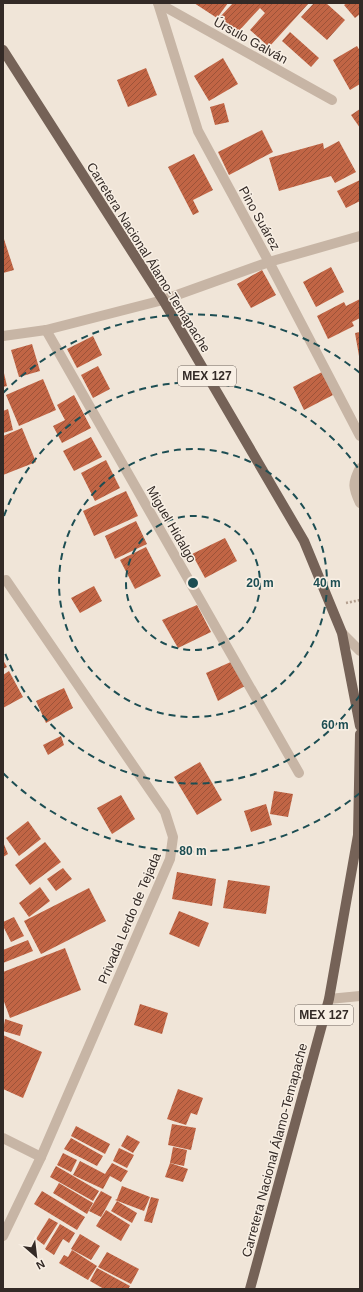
<svg xmlns="http://www.w3.org/2000/svg" width="363" height="1292" font-family="Arial,sans-serif">
<defs>
<pattern id="building-hatch" width="6" height="6" patternUnits="userSpaceOnUse"><rect width="6" height="6" fill="#c16545"/><path d="M-1 1l2-2M0 6l6-6M5 7l2-2" fill="none" stroke="#9d5339"/></pattern>
</defs>
<rect width="100%" height="100%" fill="#f0e5d8"/>
<g fill="url(#building-hatch)">
<polygon points="194,3 228,3 217,18"/>
<polygon points="233,3 309,3 269,47 250,30 265,13 260,8 237,33 220,17"/>
<polygon points="314,3 326,3 345,20 327,40 301,17"/>
<polygon points="347,3 360,3 360,14 355,18 344,5"/>
<polygon points="290,32 319,58 311,67 282,41"/>
<polygon points="357,46 360,51 360,84 350,90 333,60"/>
<polygon points="223,58 238,84 209,101 194,76"/>
<polygon points="146,68 157,95 128,107 117,80"/>
<polygon points="224,103 229,122 215,125 210,107"/>
<polygon points="360,109 360,128 351,115"/>
<polygon points="262,130 273,152 229,175 218,152"/>
<polygon points="339,141 356,172 335,183 331,176 279,191 269,158 323,143 324,149"/>
<polygon points="194,154 213,190 193,200 199,212 193,215 168,167"/>
<polygon points="360,180 360,201 346,208 337,191"/>
<polygon points="3,236 14,270 3,273"/>
<polygon points="331,267 344,292 316,307 303,282"/>
<polygon points="262,270 276,295 251,308 237,284"/>
<polygon points="360,299 360,318 352,322 354,326 328,339 317,316 344,302 346,306"/>
<polygon points="360,332 360,356 359,356 355,333"/>
<polygon points="93,336 102,355 77,368 67,349"/>
<polygon points="32,344 40,371 19,377 11,350"/>
<polygon points="98,366 110,389 93,398 81,375"/>
<polygon points="3,369 7,386 3,387"/>
<polygon points="322,372 333,395 304,410 293,387"/>
<polygon points="43,379 56,410 19,426 6,395"/>
<polygon points="74,395 91,428 62,443 53,426 65,420 57,405"/>
<polygon points="8,409 13,430 3,433 3,411"/>
<polygon points="22,428 36,462 3,475 3,436"/>
<polygon points="91,437 102,457 74,471 63,451"/>
<polygon points="106,460 120,488 95,501 81,473"/>
<polygon points="126,491 138,516 94,536 83,511"/>
<polygon points="136,521 147,544 115,559 105,536"/>
<polygon points="225,538 237,561 205,578 192,554"/>
<polygon points="146,547 161,576 135,589 120,560"/>
<polygon points="94,586 102,601 80,613 71,598"/>
<polygon points="197,605 211,632 178,648 162,620"/>
<polygon points="3,660 7,667 3,669"/>
<polygon points="233,661 245,686 218,701 206,673"/>
<polygon points="9,671 23,697 3,708 3,675"/>
<polygon points="64,688 73,708 46,723 36,701"/>
<polygon points="61,736 64,745 48,755 43,745"/>
<polygon points="200,762 222,800 197,815 174,777"/>
<polygon points="274,791 293,794 288,817 270,814"/>
<polygon points="121,795 135,819 112,834 97,808"/>
<polygon points="266,804 272,825 251,832 244,811"/>
<polygon points="28,821 41,839 19,856 6,838"/>
<polygon points="3,842 8,854 3,857"/>
<polygon points="45,842 61,862 30,885 15,865"/>
<polygon points="63,868 72,879 56,891 47,879"/>
<polygon points="177,872 216,879 212,906 172,899"/>
<polygon points="228,880 270,886 266,914 223,908"/>
<polygon points="40,887 50,901 29,917 19,903"/>
<polygon points="89,888 106,921 41,954 24,921"/>
<polygon points="179,911 209,923 199,947 169,934"/>
<polygon points="14,917 24,936 11,942 3,926 3,922"/>
<polygon points="28,940 33,951 3,963 3,950"/>
<polygon points="65,948 81,990 10,1018 3,999 3,972"/>
<polygon points="140,1004 168,1013 162,1034 134,1025"/>
<polygon points="5,1019 23,1025 20,1036 3,1031"/>
<polygon points="3,1035 42,1052 23,1098 3,1089"/>
<polygon points="178,1089 203,1098 197,1115 191,1113 186,1125 167,1119"/>
<polygon points="172,1124 196,1128 191,1150 168,1145"/>
<polygon points="76,1126 110,1144 105,1154 71,1136"/>
<polygon points="127,1135 140,1142 133,1153 121,1146"/>
<polygon points="71,1138 103,1156 97,1166 64,1149"/>
<polygon points="173,1147 187,1150 184,1166 170,1163"/>
<polygon points="119,1148 134,1155 127,1168 113,1161"/>
<polygon points="63,1153 77,1160 71,1172 57,1165"/>
<polygon points="80,1161 105,1174 112,1163 128,1171 121,1182 110,1176 103,1189 73,1175"/>
<polygon points="170,1163 188,1169 183,1182 165,1177"/>
<polygon points="56,1166 99,1191 93,1201 50,1177"/>
<polygon points="59,1183 93,1203 87,1214 53,1193"/>
<polygon points="122,1186 150,1197 144,1211 115,1200 117,1199"/>
<polygon points="42,1191 85,1217 77,1230 34,1204"/>
<polygon points="101,1191 112,1197 101,1217 89,1211"/>
<polygon points="151,1197 159,1199 152,1223 144,1221"/>
<polygon points="117,1201 137,1213 132,1223 111,1211"/>
<polygon points="106,1210 130,1225 121,1241 96,1226"/>
<polygon points="49,1218 58,1223 44,1245 36,1239"/>
<polygon points="60,1224 75,1233 69,1243 63,1239 54,1255 45,1249"/>
<polygon points="80,1234 100,1246 91,1260 71,1249"/>
<polygon points="72,1250 97,1266 88,1280 59,1263 64,1255 68,1257"/>
<polygon points="107,1252 139,1269 131,1284 98,1267"/>
<polygon points="97,1268 130,1286 128,1289 104,1289 90,1281"/>
</g>
<g fill="none" stroke-linecap="round" stroke-linejoin="round">
<polyline stroke="#b39f8f" stroke-width="2.5" stroke-dasharray="2 2" stroke-linecap="butt" points="346,603 360,600"/>
<g stroke="#c7b5a5" stroke-width="10">
<polyline points="158,3 198,131 269,262 360,436"/>
<polyline points="158,3 332,100"/>
<polyline points="46,330 299,773"/>
<polyline points="3,336 46,330 163,300 269,262 360,236"/>
<path d="M360,468C352,483 353,488 360,503"/>
<polyline points="342,633 360,651"/>
<polyline points="329,999 360,996"/>
<polyline points="3,1138 41,1157"/>
<polyline points="3,1236 41,1157 170,859 173,837 165,812 6,580"/>
</g>
<g stroke="#756257" stroke-width="10">
<polyline points="3,50 163,300 304,541 342,633 360,726"/>
<polyline points="250,1289 329,999 358,835 360,734"/>
</g>
</g>
<g fill="none" stroke="#1d4e53" stroke-width="2" stroke-dasharray="7 5">
<circle cx="193" cy="583" r="67"/>
<circle cx="193" cy="583" r="134"/>
<path d="M360 695A201 201 0 0 1 4 650M4 516A201 201 0 0 1 360 471"/>
<path d="M360 793A268 268 0 0 1 3 773M3 393A268 268 0 0 1 360 373"/>
</g>
<g text-anchor="middle" stroke-width="3" stroke-linejoin="round" paint-order="stroke">
<g fill="#f8efe4" stroke="#6e655f" stroke-width="1">
<rect x="178" y="366" width="58" height="20" rx="3"/>
<rect x="295" y="1005" width="58" height="20" rx="3"/>
</g>
<g font-size="12" font-weight="bold" fill="#332a26">
<text x="207" y="380">MEX 127</text>
<text x="324" y="1019">MEX 127</text>
</g>
<g font-size="13" fill="#332a26" stroke="#f8efe4">
<text transform="translate(251 40) rotate(29)" y="5">Úrsulo Galván</text>
<text transform="translate(260 218) rotate(61)" y="5">Pino Suárez</text>
<text transform="translate(149 257) rotate(58)" y="5">Carretera Nacional Álamo-Temapache</text>
<text transform="translate(172 524) rotate(60)" y="5">Miguel Hidalgo</text>
<text transform="translate(129 918) rotate(-67)" y="5">Privada Lerdo de Tejada</text>
<text transform="translate(274 1150) rotate(-75)" y="5">Carretera Nacional Álamo-Temapache</text>
</g>
</g>
<circle cx="193" cy="583" r="6" fill="#1d4e53" stroke="#f8efe4" stroke-width="2"/>
<g font-size="12" text-anchor="middle" font-weight="bold" fill="#1d4e53" stroke="#f8efe4" stroke-width="3" stroke-linejoin="round" paint-order="stroke">
<text x="260" y="587">20 m</text>
<text x="327" y="587">40 m</text>
<text x="335" y="729">60 m</text>
<text x="193" y="855">80 m</text>
</g>
<rect width="363" height="1292" fill="none" stroke="#332a26" stroke-width="8"/>
<g transform="translate(36 1256) rotate(152)" stroke="#f8efe4" stroke-width="3" paint-order="stroke">
<path d="M0-3L7 15L0 10L-7 15Z" fill="#332a26"/>
<text y="-6" font-size="11" font-weight="bold" text-anchor="middle" fill="#332a26">N</text>
</g>
</svg>
